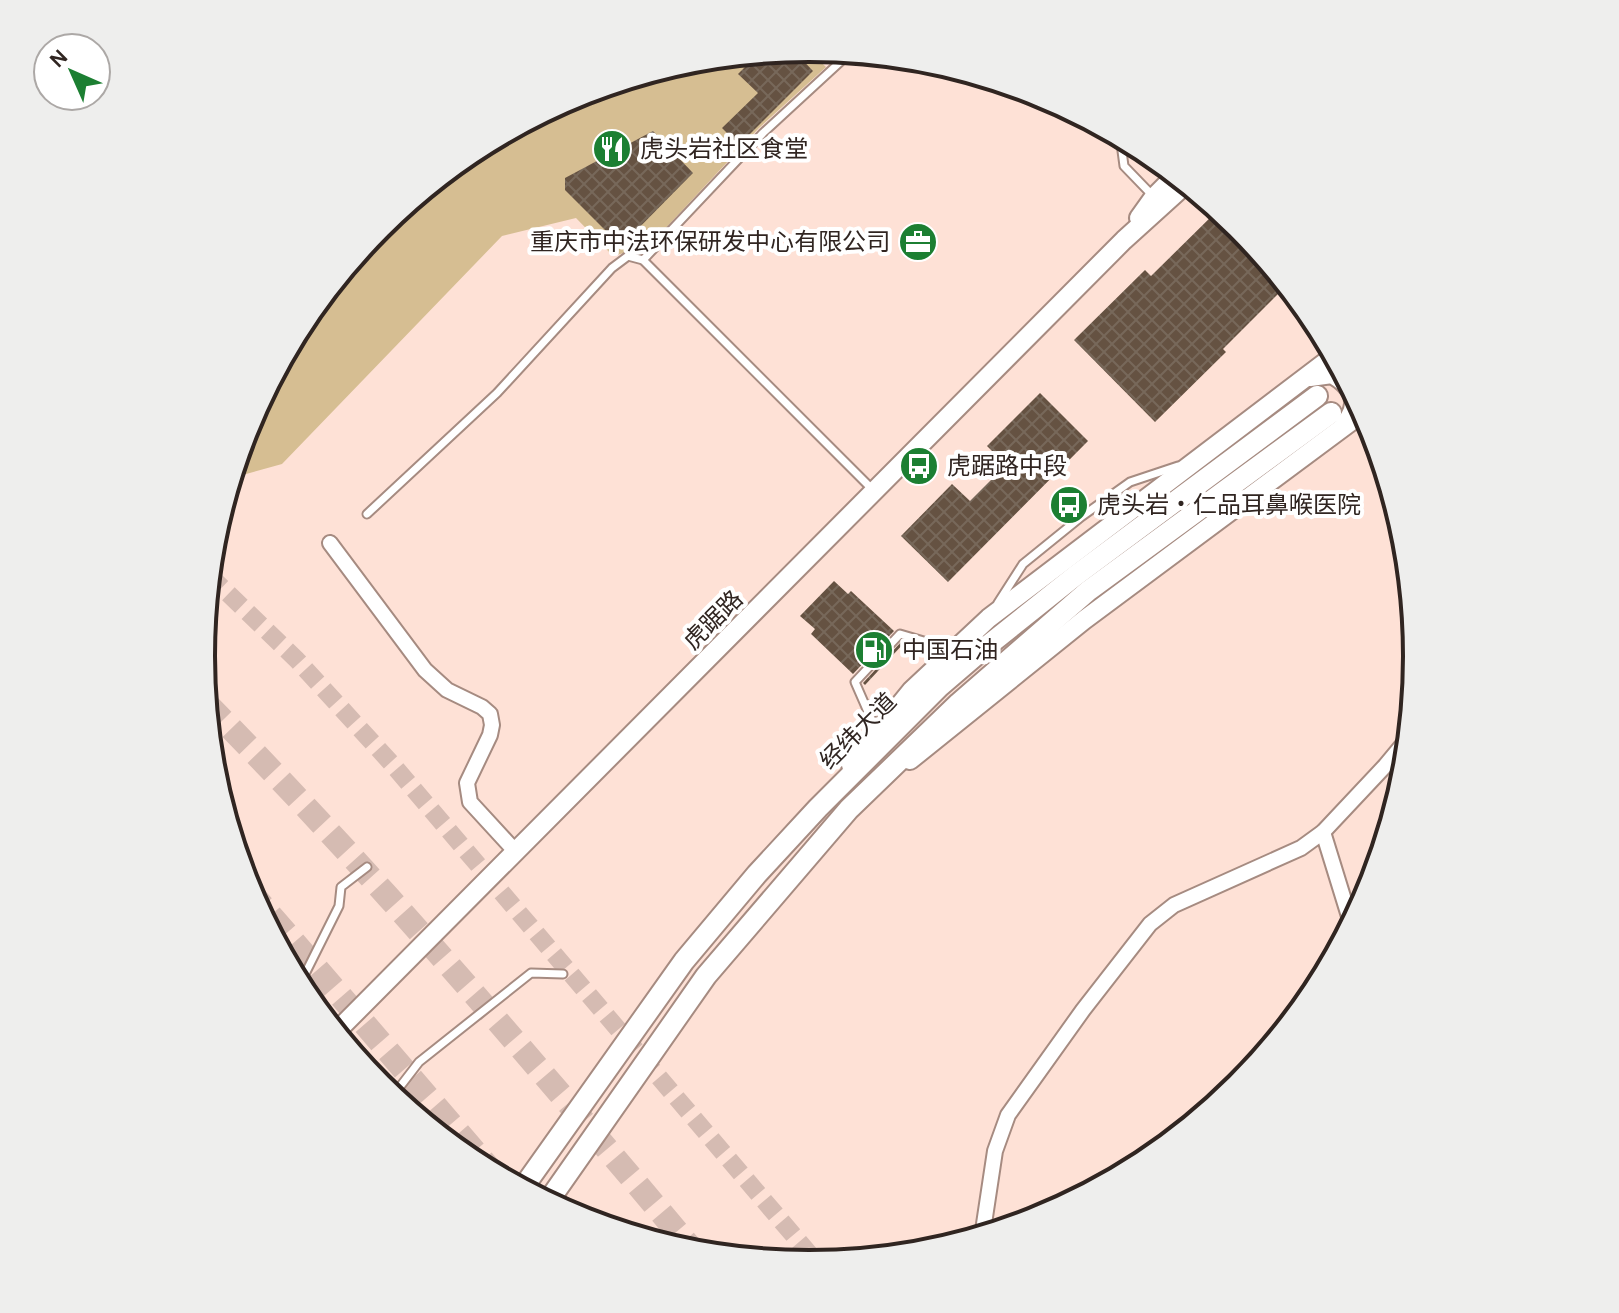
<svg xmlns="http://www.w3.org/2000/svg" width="1619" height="1313" font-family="Karla,'Noto Sans SC',sans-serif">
<defs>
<pattern id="building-cross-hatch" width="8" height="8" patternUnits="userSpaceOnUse" patternTransform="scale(2)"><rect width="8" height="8" fill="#655242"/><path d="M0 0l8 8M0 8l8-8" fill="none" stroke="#77685a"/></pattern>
</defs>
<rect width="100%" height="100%" fill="#fee1d6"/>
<polygon fill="#d6be92" points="810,48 808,50 826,67 759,128 649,246 613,256 576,218 502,236 282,464 239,476 232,474 248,423 304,318 380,226 472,150 577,94 691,60"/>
<g fill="url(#building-cross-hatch)">
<polygon points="793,50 813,71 739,145 722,128 758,93 738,74 759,53"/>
<polygon points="653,131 693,173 621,246 565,190 565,178"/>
<polygon points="1219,209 1240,227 1288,284 1223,349 1226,352 1155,422 1074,340 1145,270 1151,276"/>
<polygon points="1040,393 1088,441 948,582 901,536 952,484 970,501 1006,465 987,446"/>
<polygon points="834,581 848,594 851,591 894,631 853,674 811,634 815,629 800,616"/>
<polygon points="902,641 905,642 865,685 863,683"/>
</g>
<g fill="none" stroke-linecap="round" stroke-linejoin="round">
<polyline stroke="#d5bbb2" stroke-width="18" stroke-dasharray="18 9" stroke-linecap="butt" points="209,575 297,660 393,765 818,1264"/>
<g stroke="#d5bbb2" stroke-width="24" stroke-dasharray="24 12" stroke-linecap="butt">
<path d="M206,703C379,878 537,1066 696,1254"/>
<polyline points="247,888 496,1176"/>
</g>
<defs>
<g id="lane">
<polyline points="1120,136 1124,166 1153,196"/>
<polyline points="643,260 763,133 851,52"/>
<polyline points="367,514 497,393 612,268 628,256 643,260 873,490"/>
<polyline points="998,603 1023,564 1081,517 1130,482 1178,466"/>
<polyline points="876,730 855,682 900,634 951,649"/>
<polyline points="299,986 339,906 341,887 367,867"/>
<polyline points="392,1097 419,1062 531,973 563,974"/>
</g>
<g id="street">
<polyline points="330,543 425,670 447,690 482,707 490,714 492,725 490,735 467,783 470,802 515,851"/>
<polyline points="1323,832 1352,926"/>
<polyline points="982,1237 995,1151 1008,1115 1083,1010 1150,924 1174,905 1301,848 1323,832 1385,766 1410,736"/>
</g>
<g id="secondary">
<polyline points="1139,218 1154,197 1177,174"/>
<path d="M1310,377L1332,374C1354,387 1362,402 1345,424"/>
<polyline points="910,760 1084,620 1365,411"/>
<polyline points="851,765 912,690 989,618 1335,355"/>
<polyline points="335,1033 1124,240 1187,183"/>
</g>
<g id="primary">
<polyline points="522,1189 684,961 757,874 818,808 939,687 981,651 1075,576 1317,396"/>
<polyline points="547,1203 706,976 849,809 959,703 1088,591 1331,413"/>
</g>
</defs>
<use href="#lane" stroke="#a68b81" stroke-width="11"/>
<use href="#street" stroke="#a68b81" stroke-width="18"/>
<use href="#secondary" stroke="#a68b81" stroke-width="22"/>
<use href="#primary" stroke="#a68b81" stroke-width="24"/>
<use href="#lane" stroke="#fff" stroke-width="7"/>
<use href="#street" stroke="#fff" stroke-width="14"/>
<use href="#secondary" stroke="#fff" stroke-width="18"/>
<use href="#primary" stroke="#fff" stroke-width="20"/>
</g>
<defs>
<symbol id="restaurant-disc" viewBox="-11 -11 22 22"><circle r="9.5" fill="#1c7f32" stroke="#fff"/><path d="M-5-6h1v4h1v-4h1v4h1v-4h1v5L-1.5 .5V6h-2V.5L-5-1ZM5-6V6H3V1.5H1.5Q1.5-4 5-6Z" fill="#fff"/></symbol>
<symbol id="office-disc" viewBox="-11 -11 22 22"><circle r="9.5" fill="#1c7f32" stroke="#fff"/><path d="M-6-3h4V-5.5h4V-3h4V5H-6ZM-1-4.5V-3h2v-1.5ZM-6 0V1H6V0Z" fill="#fff"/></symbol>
<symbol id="bus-disc" viewBox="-11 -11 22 22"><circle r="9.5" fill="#1c7f32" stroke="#fff"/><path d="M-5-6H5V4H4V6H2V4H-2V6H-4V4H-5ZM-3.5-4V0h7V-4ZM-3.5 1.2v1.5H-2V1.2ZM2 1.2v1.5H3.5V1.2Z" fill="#fff"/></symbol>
<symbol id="fuel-disc" viewBox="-11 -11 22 22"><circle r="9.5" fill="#1c7f32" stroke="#fff"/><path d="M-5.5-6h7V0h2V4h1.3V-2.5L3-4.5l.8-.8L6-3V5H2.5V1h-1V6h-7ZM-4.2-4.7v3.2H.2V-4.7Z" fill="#fff"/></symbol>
</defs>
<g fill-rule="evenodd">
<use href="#restaurant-disc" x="590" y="127" width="44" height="44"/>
<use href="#office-disc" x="896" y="220" width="44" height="44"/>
<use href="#bus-disc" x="897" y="444" width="44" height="44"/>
<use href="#bus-disc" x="1047" y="483" width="44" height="44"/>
<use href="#fuel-disc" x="852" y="628" width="44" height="44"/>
</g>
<g text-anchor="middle" stroke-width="8" stroke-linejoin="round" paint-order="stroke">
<g font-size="24" fill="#302521" stroke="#fff" text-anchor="start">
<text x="640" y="157">虎头岩社区食堂</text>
<text x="890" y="250" text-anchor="end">重庆市中法环保研发中心有限公司</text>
<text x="947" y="474">虎踞路中段</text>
<text x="1097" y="513">虎头岩‧仁品耳鼻喉医院</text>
<text x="902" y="658">中国石油</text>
</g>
<g font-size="24" fill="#302521" stroke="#fff">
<text transform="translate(713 620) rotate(-45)" y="8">虎踞路</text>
<text transform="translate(858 731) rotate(-45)" y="8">经纬大道</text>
</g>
</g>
<path d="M0 0H1619V1313H0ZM215 656a594 594 0 1 1 1188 0a594 594 0 1 1-1188 0Z" fill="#eeeeed" fill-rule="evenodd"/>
<path fill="none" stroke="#302521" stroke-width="4" d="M215 656a594 594 0 1 1 1188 0a594 594 0 1 1-1188 0Z"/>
<g transform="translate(72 72) rotate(315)"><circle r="38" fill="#ffffff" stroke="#aca8a6" stroke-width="2"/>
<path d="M0-6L14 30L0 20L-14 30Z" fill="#1c7f32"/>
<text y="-12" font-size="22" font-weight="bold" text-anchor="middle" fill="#302521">N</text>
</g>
</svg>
